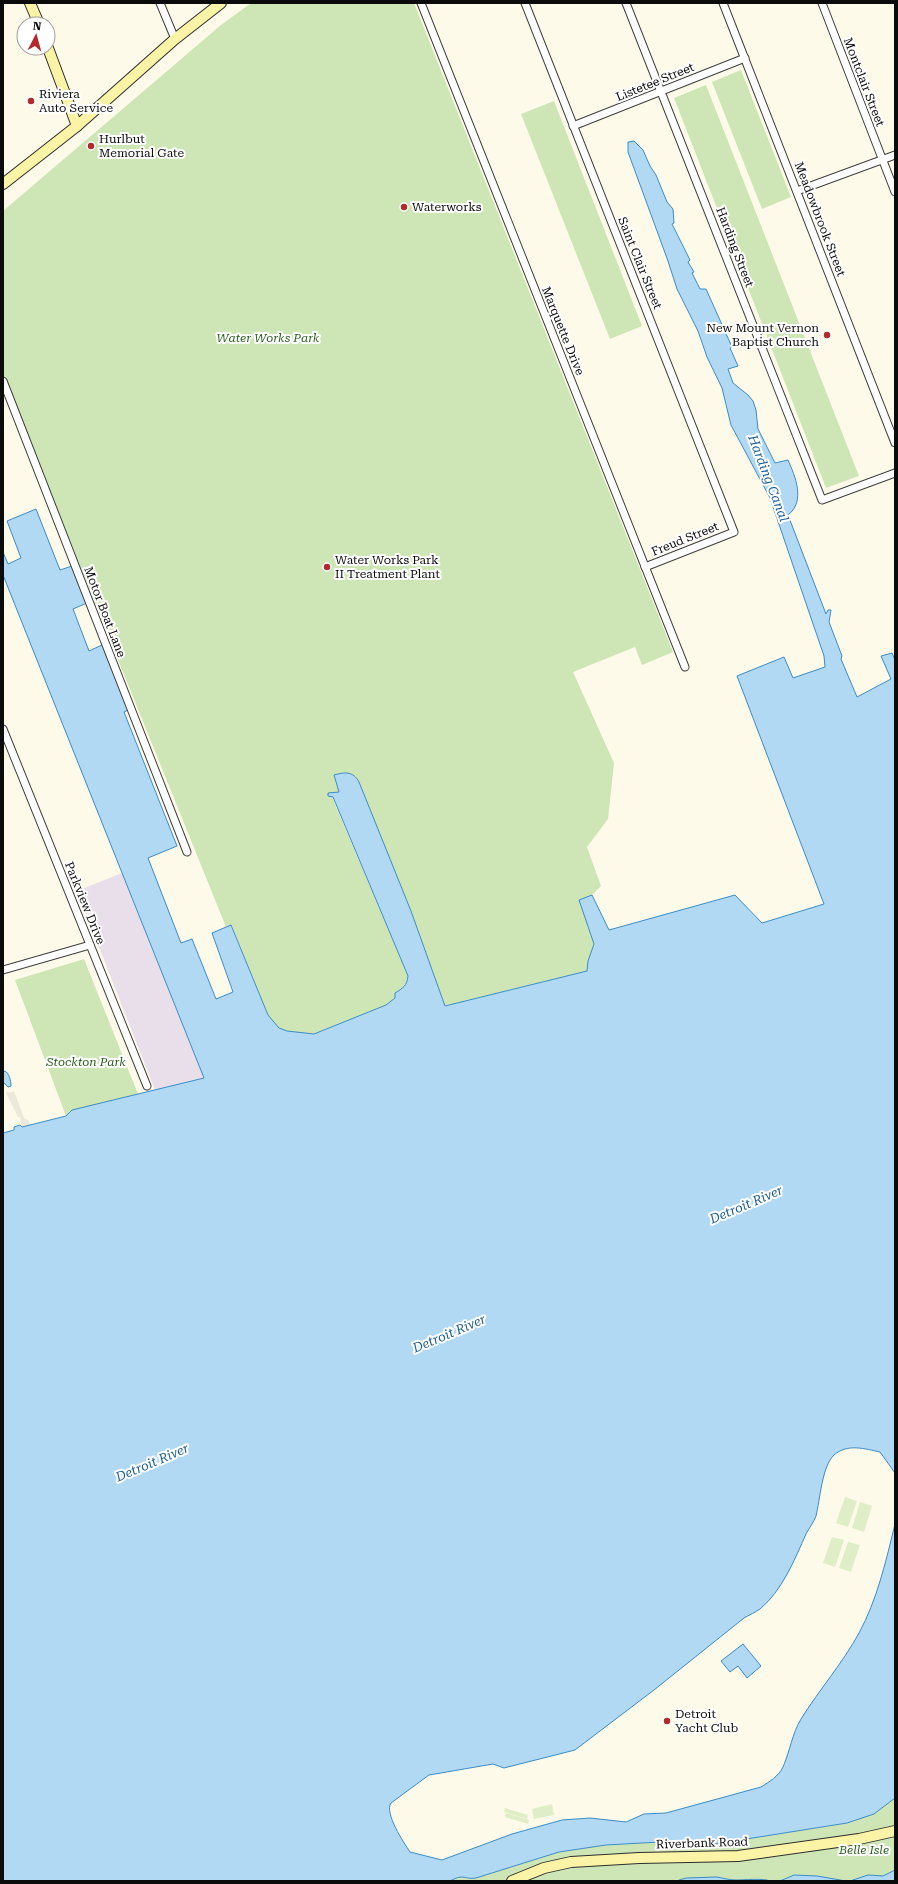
<svg xmlns="http://www.w3.org/2000/svg" width="898" height="1884" font-family="'Roboto Serif',serif">
<rect width="100%" height="100%" fill="#fefae9"/>
<polygon fill="#e9dfea" points="122,873 204,1078 155,1090 77,891"/>
<g fill="#cee6b6">
<path d="M251,3H414L673,652L642,665L635,647L573,672L614,763L608,819L587,847L601,886L592,895L580,901L594,944L588,961L587,971L445,1006L411,911L355,776L332,797L408,976C407,986 403,988 395,993V998L386,1005L314,1034L287,1031L278,1028L268,1015L232,926L226,927L3,375V211L221,25Z"/>
<polygon points="741,70 791,197 762,209 712,82"/>
<polygon points="706,85 859,476 826,488 674,98"/>
<polygon points="554,101 642,326 610,339 521,114"/>
<polygon points="84,959 138,1094 73,1110 66,1116 15,980"/>
<path d="M895,1798V1881H450C463,1873 465,1880 476,1878L559,1852L606,1845L678,1841L715,1844L847,1823L874,1814Z"/>
</g>
<g fill="#dfeec7">
<polygon points="845,1497 857,1501 848,1527 836,1523"/>
<polygon points="860,1502 872,1506 864,1532 852,1528"/>
<polygon points="832,1537 844,1540 835,1567 823,1563"/>
<polygon points="848,1542 860,1545 851,1572 839,1568"/>
<polygon points="552,1804 554,1815 534,1819 532,1809"/>
<polygon points="505,1808 528,1815 527,1819 504,1812"/>
<polygon points="506,1813 529,1820 528,1824 505,1817"/>
</g>
<polygon fill="#ece8da" points="8,1091 9,1093 14,1091 24,1118 28,1120 30,1125 22,1127 20,1117 18,1117 6,1093"/>
<g fill="#b1d9f3" stroke="#3b8cc6">
<path d="M634,141L643,150L650,166L656,175L667,202L673,209L674,223L672,224L690,260L688,262L694,272L692,273L700,289H706L732,347L730,348L738,366L728,369L733,383L748,395L753,401L756,410L758,429L775,463L788,460C795,476 806,501 788,515L826,614L828,610H831L829,622L842,656L841,659L857,697L891,679L881,656L892,653L895,660V1473L880,1452C865,1449 848,1443 834,1455C822,1466 820,1500 816,1516C814,1522 809,1528 806,1534C795,1559 782,1591 760,1609C756,1612 749,1615 744,1618L654,1690L575,1750L504,1768L493,1764L429,1775L391,1803C384,1813 404,1843 410,1852L442,1860L512,1834L562,1820L590,1818L626,1822L644,1814L666,1813L761,1787C769,1782 779,1776 783,1767C790,1751 792,1734 801,1719C819,1690 842,1664 859,1633C877,1600 886,1561 895,1524V1798L874,1814L847,1823L715,1844L678,1841L606,1845L559,1852L476,1878C465,1880 464,1873 450,1881H3V1133L14,1130V1127L20,1125L22,1127L66,1116L72,1110L204,1078L3,575V552L8,564L21,558L7,521L36,509L60,570L72,566L87,603L73,609L89,651L104,644L130,709L124,712L177,846L148,858L181,943L192,939L216,999L233,992L212,933L231,925L268,1015L279,1028L287,1031L314,1034L386,1005L395,998V993C403,988 407,986 408,976L333,797L328,796V793L339,792L334,775C345,772 353,771 359,782L411,911L445,1006L587,971L588,961L594,944L579,900L592,895L609,930L735,895L762,923L824,904L737,676L784,657L793,678L825,667L824,656L770,498L731,425L722,388L707,357L698,331L677,289L668,261L628,152V142Z"/>
<path d="M5,1071C9,1073 11,1081 11,1086L8,1087L3,1082V1072Z"/>
<polygon points="743,1644 761,1666 747,1678 738,1666 730,1672 721,1661"/>
<polygon points="895,1870 895,1881 850,1881 868,1875 883,1876"/>
<polygon points="794,1875 817,1876 846,1881 780,1881"/>
<path d="M717,1877C723,1878 729,1880 736,1880C743,1880 765,1878 770,1881H676L686,1878Z"/>
</g>
<g fill="none" stroke-linecap="round" stroke-linejoin="round">
<defs>
<g id="street">
<polyline points="160,3 175,39"/>
<polyline points="421,3 685,667"/>
<polyline points="525,3 734,532 645,567"/>
<polyline points="626,3 822,500 895,473"/>
<polyline points="723,3 895,443"/>
<polyline points="822,3 895,192"/>
<polyline points="573,126 745,58"/>
<polyline points="797,191 895,155"/>
<polyline points="3,381 187,852"/>
<polyline points="3,729 147,1086"/>
<polyline points="3,970 90,945"/>
</g>
<g id="secondary">
<polyline points="30,3 39,24"/>
<polyline points="48,48 77,126"/>
<polyline points="3,184 77,126 175,39 221,3"/>
<polyline points="512,1881 544,1868 571,1862 639,1858 738,1856 859,1839 895,1831"/>
</g>
</defs>
<use href="#street" stroke="#3e3e3e" stroke-width="9"/>
<use href="#secondary" stroke="#2d2d2d" stroke-width="12"/>
<use href="#street" stroke="#fff" stroke-width="7"/>
<use href="#secondary" stroke="#fbf4a7" stroke-width="10"/>
</g>
<g fill="#b32a2e" stroke="#fff" stroke-width="1.5">
<circle cx="31" cy="101" r="4"/>
<circle cx="91" cy="146" r="4"/>
<circle cx="404" cy="207" r="4"/>
<circle cx="827" cy="335" r="4"/>
<circle cx="327" cy="567" r="4"/>
<circle cx="667" cy="1721" r="4"/>
</g>
<g text-anchor="middle" stroke-width="4" stroke-linejoin="round" paint-order="stroke">
<g font-size="12" fill="#0b0b0b" stroke="#fff">
<text transform="translate(655 82) rotate(-22)" y="4">Listetee Street</text>
<text transform="translate(864 82) rotate(69)" y="4">Montclair Street</text>
<text transform="translate(820 219) rotate(69)" y="4">Meadowbrook Street</text>
<text transform="translate(735 247) rotate(69)" y="4">Harding Street</text>
<text transform="translate(640 263) rotate(68)" y="4">Saint Clair Street</text>
<text transform="translate(563 331) rotate(68)" y="4">Marquette Drive</text>
<text transform="translate(685 539) rotate(-22)" y="4">Freud Street</text>
<text transform="translate(105 612) rotate(69)" y="4">Motor Boat Lane</text>
<text transform="translate(85 903) rotate(68)" y="4">Parkview Drive</text>
<text transform="translate(702 1843) rotate(-2)" y="4">Riverbank Road</text>
</g>
<g font-size="12" fill="#0b0b0b" stroke="#fff" text-anchor="start">
<text x="39" y="98">Riviera<tspan x="39" dy="14">Auto Service</tspan></text>
<text x="99" y="143">Hurlbut<tspan x="99" dy="14">Memorial Gate</tspan></text>
<text x="412" y="211">Waterworks</text>
<text x="819" y="332" text-anchor="end">New Mount Vernon<tspan x="819" dy="14">Baptist Church</tspan></text>
<text x="335" y="564">Water Works Park<tspan x="335" dy="14">II Treatment Plant</tspan></text>
<text x="675" y="1718">Detroit<tspan x="675" dy="14">Yacht Club</tspan></text>
</g>
<g font-size="12" font-style="italic" fill="#2b5e1f" stroke="#fff">
<text x="268" y="342">Water Works Park</text>
<text x="86" y="1066">Stockton Park</text>
<text x="864" y="1854">Belle Isle</text>
</g>
<g font-size="13" font-style="italic" fill="#1b5d95" stroke="#fff">
<text transform="translate(769 478) rotate(69)" y="5">Harding Canal</text>
<text transform="translate(746 1204) rotate(-23)" y="5">Detroit River</text>
<text transform="translate(449 1333) rotate(-23)" y="5">Detroit River</text>
<text transform="translate(152 1462) rotate(-23)" y="5">Detroit River</text>
</g>
</g>
<rect width="898" height="1884" fill="none" stroke="#0b0b0b" stroke-width="8"/>
<g transform="translate(36 36) rotate(6)"><circle r="19" fill="#ffffff" stroke="#9d9d9d"/>
<path d="M0-3L7 15L0 10L-7 15Z" fill="#b32a2e"/>
<text y="-6" font-size="11" font-weight="bold" text-anchor="middle" fill="#0b0b0b">N</text>
</g>
</svg>
